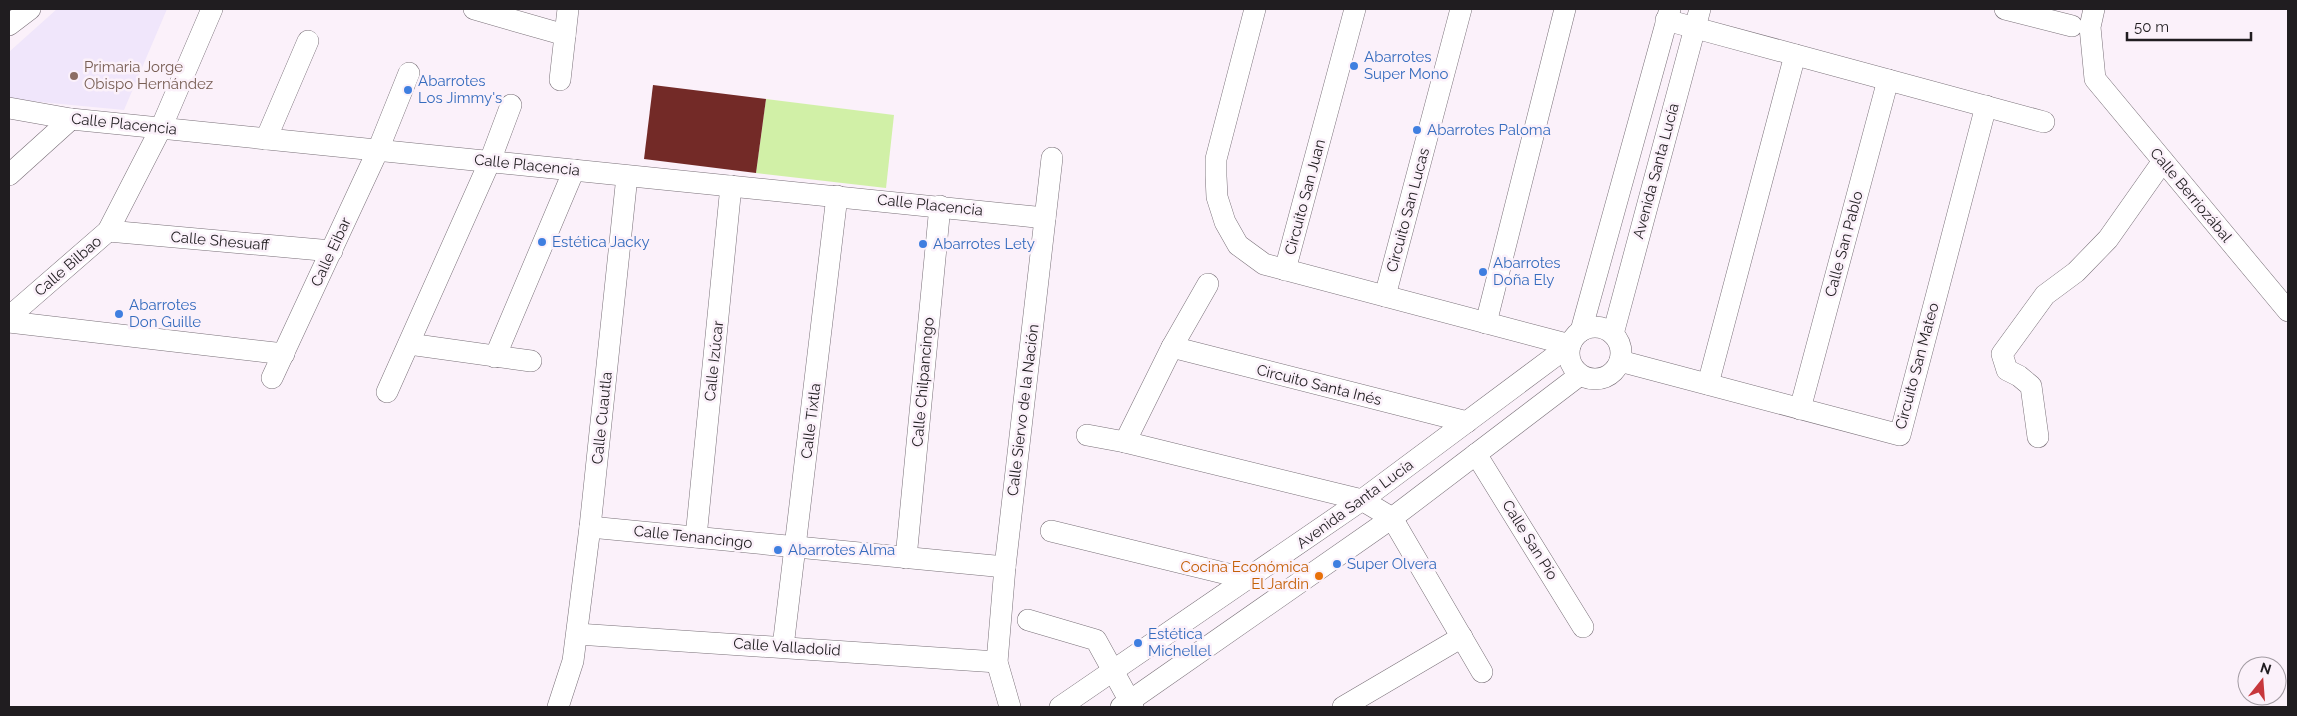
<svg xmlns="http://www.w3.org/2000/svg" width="2297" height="716" font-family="Raleway,sans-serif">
<rect width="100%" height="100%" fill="#fbf1fa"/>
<polygon fill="#f0e6fb" points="57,9 167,9 124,110 9,99 9,52"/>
<polygon fill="#d1f0a7" points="766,99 894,115 886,188 756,173"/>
<polygon fill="#732a27" points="653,85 766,99 756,173 644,159"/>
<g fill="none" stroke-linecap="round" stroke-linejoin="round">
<defs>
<g id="minor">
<polyline points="474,9 565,35"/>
<polyline points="1255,9 1216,159 1216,176 1217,197 1225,222 1238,245 1264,264 1570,345"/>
<polyline points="2005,9 2072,26"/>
<polyline points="2094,9 2090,27 2095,79 2288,311"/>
<polyline points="1666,20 2044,122"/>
<polyline points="9,25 30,9"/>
<polyline points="560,80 568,9"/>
<polyline points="9,108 71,119 1045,218"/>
<polyline points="266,139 308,41"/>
<polyline points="9,175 71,119"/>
<polyline points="108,231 332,251"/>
<polyline points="1285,270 1355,9"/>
<polyline points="1385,296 1461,9"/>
<polyline points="9,317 108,231 161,128 212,9"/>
<polyline points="9,322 284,354"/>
<polyline points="1486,323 1565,9"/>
<circle cx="1595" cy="353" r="26"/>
<polyline points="1581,331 1670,9"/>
<polyline points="1613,334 1700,9"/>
<polyline points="409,344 531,361"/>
<polyline points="1172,347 1467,422"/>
<polyline points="495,357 574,170"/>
<polyline points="1620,361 1900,435 1986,106"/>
<polyline points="272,378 378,150 409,73"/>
<polyline points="1708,384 1795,55"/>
<polyline points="387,392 490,161 511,105"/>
<polyline points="1800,409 1888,80"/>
<polyline points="1087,435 1125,442 1362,500 1392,518 1482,672"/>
<polyline points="2038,437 2031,386 2019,376 2007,370 2002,354 2045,295 2076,272 2108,239 2163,161"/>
<polyline points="1125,442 1172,347 1208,284"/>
<polyline points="1476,454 1583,627"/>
<polyline points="590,527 1005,567"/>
<polyline points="1051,531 1248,579"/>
<polyline points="696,537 731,186"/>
<polyline points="906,558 940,206"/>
<polyline points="1028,620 1096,640 1133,707"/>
<polyline points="577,634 997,662"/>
<polyline points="783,647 837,196"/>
<polyline points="558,707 573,661 590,527 627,176"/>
<polyline points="1010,707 997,662 1005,567 1052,158"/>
<polyline points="1060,707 1362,500 1570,345"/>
<polyline points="1121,707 1392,518 1580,375"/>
<polyline points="1343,707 1462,637"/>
</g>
</defs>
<use href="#minor" stroke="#797078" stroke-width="22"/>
<use href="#minor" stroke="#fff" stroke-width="21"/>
</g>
<g fill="#3f7fe0" stroke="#fbf1fa" stroke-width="2">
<circle cx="1354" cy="66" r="5"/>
<circle cx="408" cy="90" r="5"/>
<circle cx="1417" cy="130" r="5"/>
<circle cx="542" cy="242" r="5"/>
<circle cx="923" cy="244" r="5"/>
<circle cx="1483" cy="272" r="5"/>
<circle cx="119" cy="314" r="5"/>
<circle cx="778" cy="550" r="5"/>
<circle cx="1337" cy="564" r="5"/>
<circle cx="1138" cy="643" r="5"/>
</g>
<circle fill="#8d6e63" stroke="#fbf1fa" stroke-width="2" cx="74" cy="76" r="5"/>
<circle fill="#e8710a" stroke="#fbf1fa" stroke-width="2" cx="1319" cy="576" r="5"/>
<g text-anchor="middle" stroke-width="5" stroke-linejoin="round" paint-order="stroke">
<g font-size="15" fill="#366cbe" stroke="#fbf1fa" text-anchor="start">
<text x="1364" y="62">Abarrotes<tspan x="1364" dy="17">Super Mono</tspan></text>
<text x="418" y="86">Abarrotes<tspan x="418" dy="17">Los Jimmy's</tspan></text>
<text x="1427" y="135">Abarrotes Paloma</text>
<text x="552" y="247">Estética Jacky</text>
<text x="933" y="249">Abarrotes Lety</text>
<text x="1493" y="268">Abarrotes<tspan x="1493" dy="17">Doña Ely</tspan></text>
<text x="129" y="310">Abarrotes<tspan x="129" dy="17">Don Guille</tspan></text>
<text x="788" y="555">Abarrotes Alma</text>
<text x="1347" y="569">Super Olvera</text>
<text x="1148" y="639">Estética<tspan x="1148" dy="17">Michellel</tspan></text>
</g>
<g font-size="15" fill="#785e54" stroke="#fbf1fa" text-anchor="start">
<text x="84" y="72">Primaria Jorge<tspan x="84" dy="17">Obispo Hernández</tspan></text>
</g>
<g font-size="15" fill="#201d20" stroke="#fbf1fa">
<text transform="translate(124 124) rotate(6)" y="5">Calle Placencia</text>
<text transform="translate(527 165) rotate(6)" y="5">Calle Placencia</text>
<text transform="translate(1656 171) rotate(-75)" y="5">Avenida Santa Lucía</text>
<text transform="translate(2191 195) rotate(50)" y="5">Calle Berriozábal</text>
<text transform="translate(1305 197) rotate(-75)" y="5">Circuito San Juan</text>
<text transform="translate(930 205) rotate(6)" y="5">Calle Placencia</text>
<text transform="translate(1408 210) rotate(-75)" y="5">Circuito San Lucas</text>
<text transform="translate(220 241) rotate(5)" y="5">Calle Shesuaff</text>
<text transform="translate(1844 244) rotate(-75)" y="5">Calle San Pablo</text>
<text transform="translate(331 252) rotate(-65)" y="5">Calle Eibar</text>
<text transform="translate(68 266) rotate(-41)" y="5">Calle Bilbao</text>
<text transform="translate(714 361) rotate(-84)" y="5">Calle Izúcar</text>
<text transform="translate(1917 366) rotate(-75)" y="5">Circuito San Mateo</text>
<text transform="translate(923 382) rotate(-85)" y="5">Calle Chilpancingo</text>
<text transform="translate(1319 385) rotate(14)" y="5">Circuito Santa Inés</text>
<text transform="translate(1023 410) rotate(-83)" y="5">Calle Siervo de la Nación</text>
<text transform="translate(602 418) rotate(-84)" y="5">Calle Cuautla</text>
<text transform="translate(811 421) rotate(-83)" y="5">Calle Tixtla</text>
<text transform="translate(1355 504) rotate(-36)" y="5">Avenida Santa Lucía</text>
<text transform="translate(693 537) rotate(6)" y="5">Calle Tenancingo</text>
<text transform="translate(1530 540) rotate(58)" y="5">Calle San Pío</text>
<text transform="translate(787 647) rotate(4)" y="5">Calle Valladolid</text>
</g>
<g font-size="15" fill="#c56008" stroke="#fbf1fa" text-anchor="end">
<text x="1309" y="572">Cocina Económica<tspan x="1309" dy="17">El Jardin</tspan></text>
</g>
</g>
<rect width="2297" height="716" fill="none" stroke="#201d20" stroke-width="20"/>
<g transform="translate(2262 681) rotate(17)"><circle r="24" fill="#fbf1fa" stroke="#a39ca3"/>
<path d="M0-4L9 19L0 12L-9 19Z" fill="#c7373c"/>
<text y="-8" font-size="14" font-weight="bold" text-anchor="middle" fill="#201d20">N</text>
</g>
<path d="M2127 32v8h124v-8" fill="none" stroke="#201d20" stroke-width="2.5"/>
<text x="2134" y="32" font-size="15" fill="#201d20" stroke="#fbf1fa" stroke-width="4" paint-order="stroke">50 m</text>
</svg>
